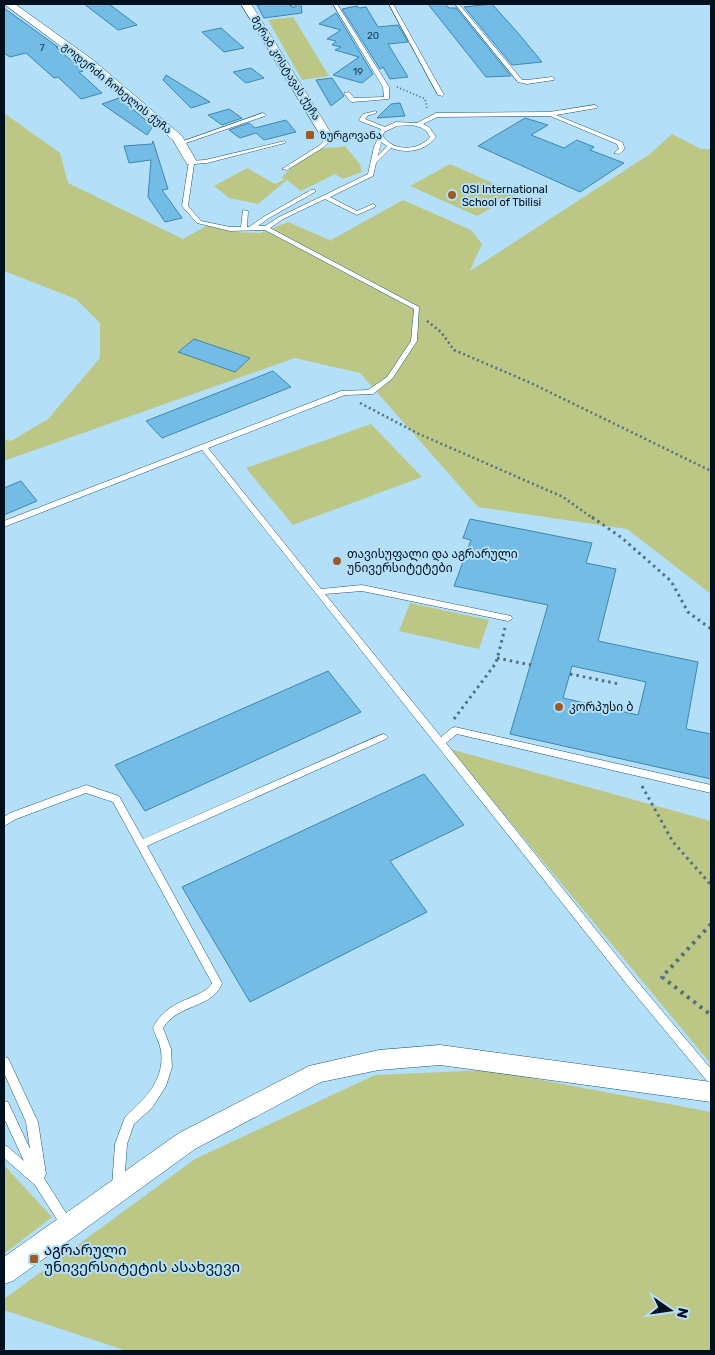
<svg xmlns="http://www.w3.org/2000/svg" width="715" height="1355" font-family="Rubik,'Noto Sans Georgian',sans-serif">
<rect width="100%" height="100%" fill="#b4dff9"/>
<g fill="#bdc785">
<polygon points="293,17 329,76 302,80 268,20"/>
<polygon points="4,113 60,153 68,183 183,239 208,225 232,232 260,233 288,222 334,242 331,240 403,200 471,230 482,244 470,271 650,154 672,134 701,149 711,149 711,594 627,529 478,507 360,373 295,358 4,461 4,439 11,441 48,419 100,358 100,323 76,299 4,271"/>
<path d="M345,146L360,164L362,172L343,179L335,174L301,191L287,180L258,204L229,198L214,186L247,168L275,184L285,179L281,178C293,166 307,153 325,148C331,147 339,148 345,146Z"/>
<polygon points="450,164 517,194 477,216 410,186"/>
<polygon points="371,424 422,477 293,525 246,468"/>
<polygon points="410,603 489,620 479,649 399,631"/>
<polygon points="450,749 711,821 711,1064"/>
<polygon points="488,1070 711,1112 711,1351 127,1351 4,1310 4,1299 195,1159 375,1075"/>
<polygon points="4,1165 52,1217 4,1254"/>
</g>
<g fill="#73bce6" stroke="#3c87af" fill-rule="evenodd">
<polygon points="84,4 109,4 137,25 118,30"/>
<polygon points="268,4 288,4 294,8 297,4 301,4 302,13 264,18 257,5"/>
<polygon points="428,4 445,4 449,8 456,8 511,76 486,77"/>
<polygon points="492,4 518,33 542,62 512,65 464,7"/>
<polygon points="357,6 359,8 366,7 378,27 398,25 408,42 388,44 408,77 390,79 383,67 380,69 342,9"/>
<polygon points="4,8 58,47 56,47 83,71 79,72 102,93 81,99 58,77 54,78 26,53 10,57 4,53"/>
<polygon points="336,13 373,74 362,83 333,75 359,57 335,50 341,47 332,45 336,41 327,39 341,30 319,24"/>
<polygon points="221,28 244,48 224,52 202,32"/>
<polygon points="251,68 264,78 246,83 233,72"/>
<polygon points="166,75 210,102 191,108 163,80"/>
<polygon points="332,78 344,96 331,106 316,80"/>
<polygon points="119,98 153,126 147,135 102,104"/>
<polygon points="400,103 405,116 377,118 391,104"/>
<polygon points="229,109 242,118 222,125 208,115"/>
<polygon points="525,118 548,125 531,135 564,148 577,140 594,147 590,150 624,163 580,192 478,146"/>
<polygon points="286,120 296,132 264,140 256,133 240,138 229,130 249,123 255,128"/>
<polygon points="153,141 168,189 162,190 182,218 165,222 148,197 151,160 129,163 124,146 152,144"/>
<polygon points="194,339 250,358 235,372 178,352"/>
<polygon points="273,371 291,387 162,438 146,421"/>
<polygon points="21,481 37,501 4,515 4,488"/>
<path d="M470,519L592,543L586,563L616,569L598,641L698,662L686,729L711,734V779L510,734L548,605L454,586L471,540L463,538ZM572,666L646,682L638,715L563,698Z"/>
<polygon points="328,671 361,712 145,811 115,765"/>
<polygon points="424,774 464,825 390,861 427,912 250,1002 182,887"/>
</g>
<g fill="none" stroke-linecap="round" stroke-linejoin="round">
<defs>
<g id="service">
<polygon points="290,4 295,4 295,5 293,6"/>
<polygon points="333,4 337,4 389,87 389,99 352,102 350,101 344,93 349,92 354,98 384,97 383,87"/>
<polygon points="389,4 393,4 444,95 443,96 438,95"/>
<polygon points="455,4 459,4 522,80 527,80 552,77 555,79 554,80 527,84 518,82"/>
<path d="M595,105L598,107L597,108L556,115L622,142L625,149L619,154L614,153L619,149L617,144L550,116L437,117L423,124L429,127L436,137C425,151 408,154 391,148L376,163L373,176L330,197L357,211L373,204L375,205V207L357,215L325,199L283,219L270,228L419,307L417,341L392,379L373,394L345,395L208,448L321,589L362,585L511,616L512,618L511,620L508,621L362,591L325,594L441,737L452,728L455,727L711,785V793L457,734L446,743L637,981L711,1069V1082L707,1081L629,987L202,450L4,527V521L341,391L368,390L387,377L411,341L414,309L265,230L230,231L197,223L182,206L189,161L205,160L285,141V143L207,163L194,164L188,206L201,221L230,227H241L243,210L248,211L247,227H249L265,216L311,190H315V192L269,218L258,226H265L279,217L368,174L374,147L378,138L332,139L324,147L287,170L282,169L320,145L327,137L323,134V132H327L331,135L378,134L381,129L360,121L359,120L363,114L376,111V113L367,116L365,119L385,127L396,122L417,123L436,113L549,112ZM412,125C420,127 426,128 430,137C419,151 393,152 383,136L384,132L397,126ZM381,142L387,146L378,156Z"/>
<polygon points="263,113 266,115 265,116 183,144 178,143"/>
<path d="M383,734L386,735L388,737L386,739L147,846L222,983C214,1008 177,1004 163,1028L171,1049L172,1067L166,1086L152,1108L134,1124L127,1144L124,1187L122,1191L118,1193L114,1191L112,1187L115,1144L125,1117C145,1099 165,1080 161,1051C160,1043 155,1035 153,1028C167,997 203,1000 212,983L113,802L86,793L16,819L4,826V817L10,813L86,785L119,796L143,839Z"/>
<polygon points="4,1057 8,1058 38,1122 46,1174 44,1178 71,1221 73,1225 71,1229 67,1231 63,1229 35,1185 4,1158 4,1145 8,1147 24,1161 4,1118 4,1101 8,1102 30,1149 26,1122 4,1073"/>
</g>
<g id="minor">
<polygon points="4,4 15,4 93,60 182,136 197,162 195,164 187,164 173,140 85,64"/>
<polygon points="241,4 251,4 331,133 329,135 325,136 319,133"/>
<polygon points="440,1045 711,1082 711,1102 440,1065 379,1070 321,1082 195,1149 13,1281 4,1284 4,1257 179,1133 309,1066 379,1050"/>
</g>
</defs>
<use href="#service" stroke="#1f5876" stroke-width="1"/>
<use href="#minor" stroke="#1f5876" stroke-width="1"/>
<polyline stroke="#526f81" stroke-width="2" stroke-dasharray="1 2.5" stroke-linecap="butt" points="397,87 425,99 427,108"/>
<g stroke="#526f81" stroke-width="2.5" stroke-dasharray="2 3" stroke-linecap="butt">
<polyline points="427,321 441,332 454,350 531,383 711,471"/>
<polyline points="360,403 419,434 563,497 594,519"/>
</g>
<g stroke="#526f81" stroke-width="3" stroke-dasharray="2.5 4" stroke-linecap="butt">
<polyline points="592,517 622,538 671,581 688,612 711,629"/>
<polyline points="497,658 531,665"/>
<polyline points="570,674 619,684"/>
<polyline points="454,719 496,663 505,628"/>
<polyline points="642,786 673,842 711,885"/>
</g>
<polyline stroke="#526f81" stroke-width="4" stroke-dasharray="3 5" stroke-linecap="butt" points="711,924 662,977 711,1015"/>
<use href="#service" fill="#fff" fill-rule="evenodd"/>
<use href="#minor" fill="#fff" fill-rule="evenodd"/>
</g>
<g fill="#9c5a27" stroke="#b4dff9" stroke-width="2">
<rect x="305" y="130" width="10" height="10" rx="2.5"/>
<circle cx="452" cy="195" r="5"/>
<circle cx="337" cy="561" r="5"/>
<circle cx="559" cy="707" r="5"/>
<rect x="29" y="1254" width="10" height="10" rx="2.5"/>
</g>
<g text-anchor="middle" stroke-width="4" stroke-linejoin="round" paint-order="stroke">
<g font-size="10" fill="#1d3b4e">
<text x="373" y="39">20</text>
<text x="42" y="51">7</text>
<text x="358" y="75">19</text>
</g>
<g font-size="11" fill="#00101c" stroke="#b4dff9">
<text transform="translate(286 68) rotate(58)" y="4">მერაბ კოსტავას ქუჩა</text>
<text transform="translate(117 88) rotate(39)" y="4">გოდერძი ჩოხელის ქუჩა</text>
</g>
<g font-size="11" fill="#00101c" stroke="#b4dff9" text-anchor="start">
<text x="320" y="139">ზურგოვანა</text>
<text x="462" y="193">QSI International<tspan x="462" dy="13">School of Tbilisi</tspan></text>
</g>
<g font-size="12" fill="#00101c" stroke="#b4dff9" text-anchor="start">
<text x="347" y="558">თავისუფალი და აგრარული<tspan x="347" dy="14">უნივერსიტეტები</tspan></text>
<text x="569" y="711">კორპუსი ბ</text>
</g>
<g font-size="15" fill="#00101c" stroke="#b4dff9" text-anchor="start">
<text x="44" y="1255">აგრარული<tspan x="44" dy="17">უნივერსიტეტის ასახვევი</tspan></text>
</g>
</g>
<rect width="715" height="1355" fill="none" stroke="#00101c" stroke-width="10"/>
<g transform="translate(670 1310) rotate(103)" stroke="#b4dff9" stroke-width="4" paint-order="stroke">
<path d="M0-4L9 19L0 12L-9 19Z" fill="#00101c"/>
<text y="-8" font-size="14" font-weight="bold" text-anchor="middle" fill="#00101c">N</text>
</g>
</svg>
